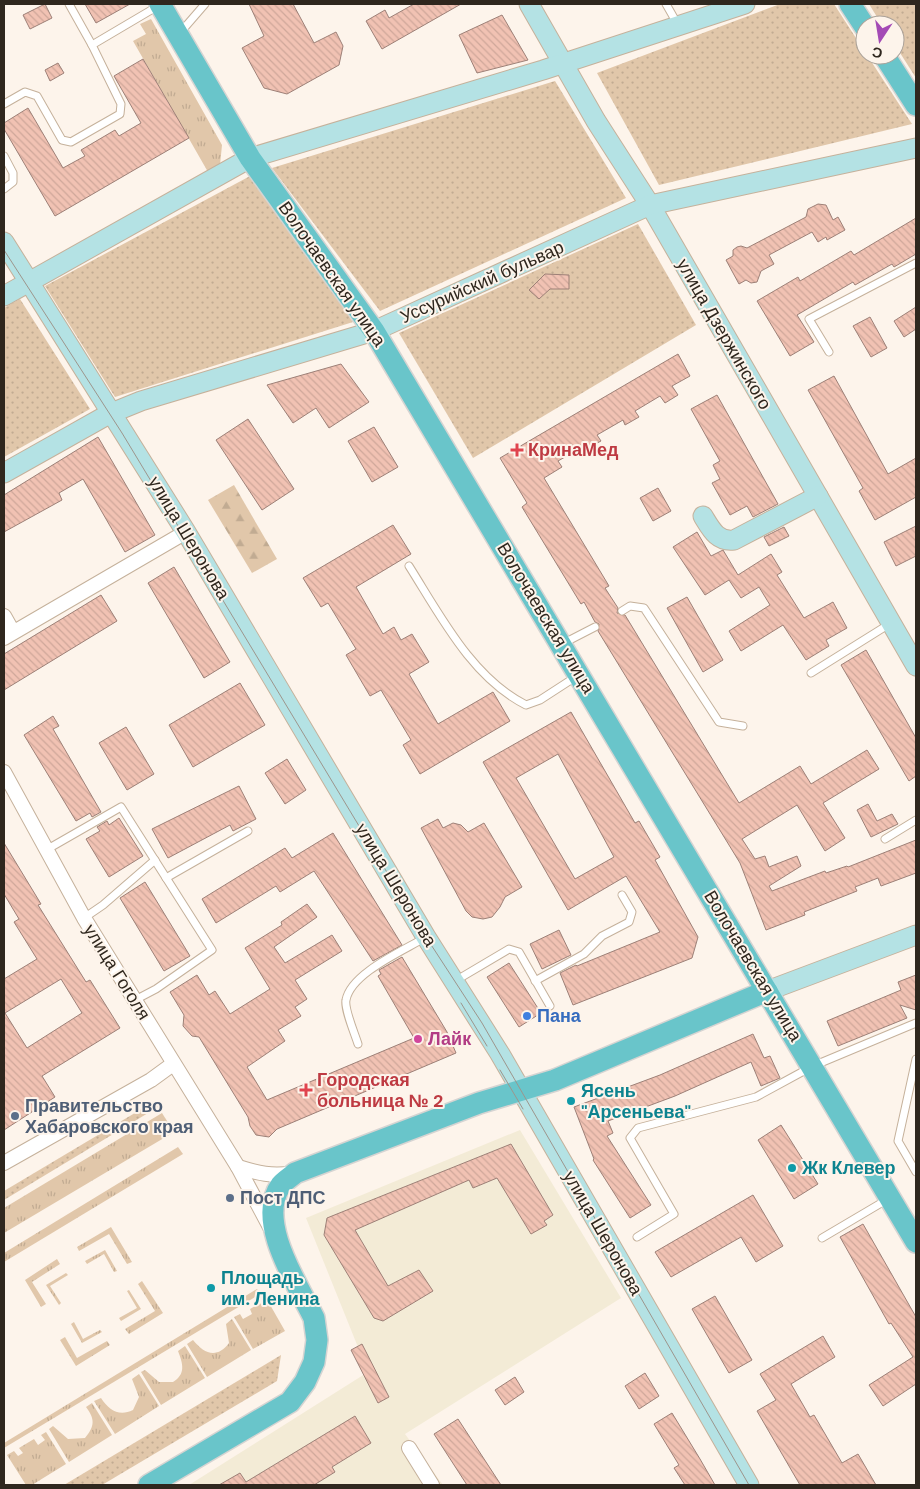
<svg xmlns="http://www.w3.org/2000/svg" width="920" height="1489" font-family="'DM Sans',sans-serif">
<defs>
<pattern id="grass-tufts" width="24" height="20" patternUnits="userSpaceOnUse" patternTransform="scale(1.25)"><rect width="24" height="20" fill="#e1c7aa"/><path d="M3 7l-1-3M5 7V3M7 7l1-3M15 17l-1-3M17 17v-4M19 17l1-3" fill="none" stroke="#c1ab92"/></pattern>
<pattern id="forest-firs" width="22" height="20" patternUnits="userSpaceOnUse" patternTransform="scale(1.25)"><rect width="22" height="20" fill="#e1c7aa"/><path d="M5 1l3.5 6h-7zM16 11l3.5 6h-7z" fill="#c1ab92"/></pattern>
<pattern id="park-dots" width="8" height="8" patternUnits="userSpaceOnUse" patternTransform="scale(1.25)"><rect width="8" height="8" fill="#e1c7aa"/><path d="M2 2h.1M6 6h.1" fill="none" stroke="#c1ab92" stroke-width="1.8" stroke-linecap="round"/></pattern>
<pattern id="building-back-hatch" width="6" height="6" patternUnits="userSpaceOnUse" patternTransform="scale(1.25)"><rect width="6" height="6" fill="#f1c2b3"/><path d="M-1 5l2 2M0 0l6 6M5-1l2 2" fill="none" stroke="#cfa79a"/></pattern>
</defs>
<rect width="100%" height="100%" fill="#fdf4eb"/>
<polygon fill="#f3ebd6" points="520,1130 621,1298 405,1434 443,1485 189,1485 368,1372 306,1218"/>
<g fill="url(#grass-tufts)">
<polygon points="151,19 222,145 220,165 208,172 133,41 146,34 140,24"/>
<polygon points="162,1113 174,1132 4,1233 4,1208"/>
<polygon points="178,1147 183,1154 4,1262 4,1253"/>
<polygon points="111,1227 132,1262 127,1264 109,1234 79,1251 77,1247"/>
<polygon points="105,1250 117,1271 114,1272 104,1254 87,1264 85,1261"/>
<polygon points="57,1259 60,1264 32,1282 46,1304 41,1307 25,1280"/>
<polygon points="66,1273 68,1275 50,1286 61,1303 59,1305 46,1285"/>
<polygon points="142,1281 163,1313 129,1334 125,1329 155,1311 138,1284"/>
<polygon points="257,1289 260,1294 4,1448 4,1443"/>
<polygon points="129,1290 141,1309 121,1321 119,1318 137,1308 127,1291"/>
<polygon points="260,1303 263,1307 269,1303 285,1331 253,1349 234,1317 240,1314 243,1319 252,1314 250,1309"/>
<path d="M232,1319L251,1350L207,1377L187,1344L193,1340C204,1354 217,1359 229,1343L226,1324Z"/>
<polygon points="74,1322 83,1339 100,1330 102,1332 82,1343 71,1324"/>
<polygon points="65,1337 77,1358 107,1341 110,1345 76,1366 60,1340"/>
<path d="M185,1346L205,1378L161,1405L141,1372L145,1370L159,1382H173C186,1374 183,1364 178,1351Z"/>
<path d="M139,1374L159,1406L115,1434L94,1401L101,1398C109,1410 119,1417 133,1410L139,1397L132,1379Z"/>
<path d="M92,1403L112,1435L69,1462L49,1429L53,1426L68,1439L85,1438C95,1426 95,1419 86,1407Z"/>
<polygon points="46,1432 66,1464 32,1485 26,1485 7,1455 14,1451 18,1456 23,1453 19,1448 34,1439 38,1445 45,1440 41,1435"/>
</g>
<polygon fill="url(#forest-firs)" points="234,485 277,559 252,573 208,500"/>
<g fill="url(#park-dots)">
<polygon points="780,4 834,4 865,52 865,55 867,55 912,124 659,185 597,73"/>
<polygon points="869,4 916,4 916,78 895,45 895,25 882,25"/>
<polygon points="555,81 626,198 380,311 272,168"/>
<polygon points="252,175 353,322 115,397 45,286"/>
<polygon points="638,224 696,325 473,458 399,333"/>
<polygon points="20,299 90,409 4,457 4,308"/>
<polygon points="155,1101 158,1107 4,1200 4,1191"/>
<polygon points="281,1355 277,1381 102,1485 64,1485"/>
</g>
<g fill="url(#building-back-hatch)" stroke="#9d8077" fill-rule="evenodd">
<polygon points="45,4 52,18 30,29 23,15"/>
<polygon points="85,4 130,4 96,23"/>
<polygon points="249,4 293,4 314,43 336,32 343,46 339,65 287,94 264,88 242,48 264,36"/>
<polygon points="414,4 461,4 382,49 366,21 385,10 389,18"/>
<polygon points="502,15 528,60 477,73 459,35"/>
<polygon points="143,59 189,138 55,216 4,129 4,123 28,108 63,168 85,156 81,150 115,130 119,136 141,123 114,76"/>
<polygon points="58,63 64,73 50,81 45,70"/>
<polygon points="818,204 826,205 833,220 838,217 845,230 827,240 826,237 818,242 812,232 769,255 774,264 761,271 757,282 751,283 746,280 739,284 726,260 733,256 733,250 737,247 741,246 747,248 806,217 808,209"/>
<polygon points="916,218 916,254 894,267 892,264 855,285 853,282 797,315 814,342 790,356 757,301 798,277 800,281 851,251 854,255"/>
<polygon points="545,274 569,275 569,289 550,289 539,299 529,290"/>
<polygon points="916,307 916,329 904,337 894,321"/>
<polygon points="870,317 887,348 871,357 853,326"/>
<polygon points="678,354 690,376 672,386 678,395 665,403 660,396 635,411 639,417 625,425 623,420 597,435 601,441 586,449 584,446 558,461 562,467 544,478 609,586 605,588 618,608 617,613 625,615 739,803 800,766 811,784 867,750 879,769 823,803 845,838 825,851 797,805 742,839 755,859 765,856 769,867 797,856 801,866 769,886 772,891 825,871 826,873 847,866 848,867 916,840 916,873 881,886 878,878 855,887 857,891 804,912 805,915 766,930 740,863 598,631 599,624 595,622 584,602 581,604 522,507 527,503 500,458"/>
<polygon points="341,364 369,402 329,428 316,408 293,423 267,385"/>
<polygon points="834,376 888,474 916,458 916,497 875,520 859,491 863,488 808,390"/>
<polygon points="717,395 778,504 753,517 747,506 730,515 712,483 720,479 713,465 720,461 691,409"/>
<polygon points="248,419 294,489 262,510 216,440"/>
<polygon points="374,427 398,467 372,482 348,441"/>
<polygon points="98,437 155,535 125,552 83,479 59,493 62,500 4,532 4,495"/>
<polygon points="658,488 671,511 653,521 640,498"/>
<polygon points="393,525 411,554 356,587 383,634 394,627 401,640 412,634 429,662 409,674 438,724 493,692 510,721 420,774 403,745 411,740 381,690 370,696 346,655 356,649 328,603 321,607 303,578"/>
<polygon points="916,526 916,556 896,566 884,542"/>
<polygon points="784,527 789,536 769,546 764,537"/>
<polygon points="697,532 711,556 723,550 738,575 771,554 782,572 777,575 804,618 833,602 847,628 826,640 829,646 806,660 783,625 741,651 729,631 770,605 759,587 741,598 729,580 705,595 673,547"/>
<polygon points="174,567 230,662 204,678 148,583"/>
<polygon points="101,595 117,621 4,690 4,654"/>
<polygon points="687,597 723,660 703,672 667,608"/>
<polygon points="866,650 916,738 916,776 909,781 841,665"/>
<polygon points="240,683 265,725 193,767 169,725"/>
<path d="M571,712L635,823L639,821L660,857L655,860L698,937L692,958L573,1005L560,973L576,965L577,966L660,932L626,876L568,910L483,762ZM558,754L614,857L575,879L516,778Z"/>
<polygon points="53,716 59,726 53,729 101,812 92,817 90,813 76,821 24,735"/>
<polygon points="126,727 154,774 127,790 99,743"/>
<polygon points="287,759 306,790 285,804 265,773"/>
<polygon points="239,786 256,819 233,831 230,825 168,858 152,829"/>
<polygon points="868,804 877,821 892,814 898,824 871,837 857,810"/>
<polygon points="119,818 143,856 109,877 86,839 100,831 97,827 107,821 109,825"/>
<polygon points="438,819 443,828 453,823 461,825 468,832 484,823 522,887 505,897 500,907 492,917 483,919 472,917 466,911 421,828"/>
<polygon points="333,833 402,945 373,961 314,871 280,892 276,886 216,923 202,899 285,848 292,858"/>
<path d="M4,843L41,904L38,905L86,982L90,980L120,1028L42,1076L55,1097L4,1130V979L37,959L14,922L19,919L4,894ZM61,979L82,1013L27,1048L5,1013Z"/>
<polygon points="145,882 190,956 164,971 120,898"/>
<polygon points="307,904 317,917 274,947 285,963 332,935 342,951 295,980 307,999 295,1007 301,1016 278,1030 285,1041 247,1067 267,1100 414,1038 378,976 381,974 379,970 402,957 447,1032 456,1053 277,1129 269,1137 256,1135 250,1126 248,1117 199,1037 192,1036 183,1026 184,1015 170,992 197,975 209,995 215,991 230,1014 270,989 245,948 282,925 281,922"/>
<polygon points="559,930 571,955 542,969 530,944"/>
<polygon points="509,963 541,1013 519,1027 487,977"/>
<polygon points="916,975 916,1010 900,1005 907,1018 838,1046 827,1021 901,990 898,982"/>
<polygon points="753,1034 764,1058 770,1056 780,1078 761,1086 751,1062 675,1096 608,1121 613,1133 607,1136 651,1205 630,1218 593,1160 594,1159 574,1107 660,1075"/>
<polygon points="781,1125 818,1184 794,1199 758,1140"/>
<polygon points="511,1144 553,1215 544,1221 547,1225 531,1234 497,1178 473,1188 469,1180 355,1230 388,1286 419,1270 433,1291 383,1321 374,1318 324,1235 327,1218"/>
<polygon points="753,1195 783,1246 756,1262 741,1237 671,1277 655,1252"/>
<polygon points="863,1224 916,1317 916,1384 883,1406 869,1385 913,1357 891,1323 889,1324 840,1237"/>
<polygon points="715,1296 752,1360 729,1373 692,1309"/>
<polygon points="823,1336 835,1357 791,1384 810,1417 814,1415 842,1463 858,1454 876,1485 800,1485 757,1411 776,1400 760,1374"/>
<polygon points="362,1344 389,1397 378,1403 351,1350"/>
<polygon points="645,1373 659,1396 639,1409 625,1386"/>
<polygon points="515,1377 524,1392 505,1405 495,1390"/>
<polygon points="672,1413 700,1459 715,1485 685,1485 674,1468 679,1465 654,1424"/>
<polygon points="355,1416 371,1443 332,1467 335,1472 314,1485 219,1485 240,1473 246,1482"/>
<polygon points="458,1419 501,1485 467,1485 434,1434"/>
</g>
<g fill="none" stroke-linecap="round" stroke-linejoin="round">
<defs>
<g id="lane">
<polyline points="69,4 92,45"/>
<polyline points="666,4 678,25"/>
<polyline points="179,34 205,4"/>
<polyline points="4,104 25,92 37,96 62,140 71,142 120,114 121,104 92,45 158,6"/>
<polyline points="4,156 13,173 13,182 4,189"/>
<polyline points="829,352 809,319 916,263"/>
<path d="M409,566C440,615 472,678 526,705L540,700L577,676"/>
<polyline points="622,611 630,606 644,608 719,722 743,726"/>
<polyline points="562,644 595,627"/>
<polyline points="811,673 891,623"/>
<polyline points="885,839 916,820"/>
<polyline points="46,850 121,807 212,950 156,989 135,1000"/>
<polyline points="166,878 248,831"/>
<polyline points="84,918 103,905 155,860"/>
<polyline points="455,981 509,949 519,952 550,1006"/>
<polyline points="535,981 584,954 602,936 629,922 632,912 622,895"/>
<path d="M358,1044C355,1034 344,1009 346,1000C351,973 403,951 426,937"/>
<polyline points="916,1059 898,1141 916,1172"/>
<polyline points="637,1237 674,1214 630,1138 638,1128 756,1097 813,1066 916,1023"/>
<polyline points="822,1238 888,1199"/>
</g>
<g id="street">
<polyline points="4,616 13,632"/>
<polyline points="4,638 186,532"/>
<polyline points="4,772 84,918 238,1167 271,1229"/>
<polyline points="4,1163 151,1080 173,1064"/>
<path d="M238,1167C257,1173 273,1177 293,1173"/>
<polyline points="409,1448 432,1485"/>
</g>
<g id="secondary">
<polyline points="529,4 596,121 650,205 916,666"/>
<polyline points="4,242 186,532 426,937 500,1054 749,1485"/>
<polyline points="4,296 250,158 543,70 745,4"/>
<polyline points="4,473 109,414 141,401 374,331 650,205 916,148"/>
<path d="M703,516C711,529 717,542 734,540L818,496"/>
<polyline points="767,991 916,935"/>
</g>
<g id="primary">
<polyline points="160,4 250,158 374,331 916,1242"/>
<polyline points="850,4 865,27"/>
<polyline points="884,55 916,105"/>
<path d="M149,1485L290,1402L305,1382L314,1362L317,1340L314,1318C298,1285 255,1221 281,1185C284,1181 291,1177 295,1173L479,1103L555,1080L767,991"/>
</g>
</defs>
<use href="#lane" stroke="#c5b19b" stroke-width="9"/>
<use href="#street" stroke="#c5b19b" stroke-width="16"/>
<use href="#secondary" stroke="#c5b19b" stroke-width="21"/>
<use href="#primary" stroke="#d5d4d2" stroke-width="24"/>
<use href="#lane" stroke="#fff" stroke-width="7"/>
<use href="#street" stroke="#fff" stroke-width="14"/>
<use href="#secondary" stroke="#b4e2e4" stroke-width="19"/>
<use href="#primary" stroke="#69c5ca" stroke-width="21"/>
<g stroke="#9d958c" stroke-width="1">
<polyline points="4,250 122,433 426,937 482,1023 749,1485"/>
<polyline points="461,1003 487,1046"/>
<polyline points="500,1070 523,1109"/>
</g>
</g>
<g fill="#e0444e" stroke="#fdf4eb" stroke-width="2">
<path d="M514.5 442.5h5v5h5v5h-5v5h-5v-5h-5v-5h5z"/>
<path d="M303.5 1082.5h5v5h5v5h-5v5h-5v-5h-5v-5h5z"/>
</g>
<circle fill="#3f7fe0" stroke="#fdf4eb" stroke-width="2" cx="527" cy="1016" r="5"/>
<circle fill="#d1479c" stroke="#fdf4eb" stroke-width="2" cx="418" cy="1039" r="5"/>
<g fill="#0f9aa8" stroke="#fdf4eb" stroke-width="2">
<circle cx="571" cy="1101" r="5"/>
<circle cx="792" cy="1168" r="5"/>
<circle cx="211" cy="1288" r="5"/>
</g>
<g fill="#5c6f8a" stroke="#fdf4eb" stroke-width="2">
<circle cx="15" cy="1116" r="5"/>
<circle cx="230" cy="1198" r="5"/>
</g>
<g text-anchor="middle" stroke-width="4" stroke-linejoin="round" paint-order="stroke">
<g font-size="18" fill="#2f271e" stroke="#fdf4eb">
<text transform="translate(332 274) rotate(55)" y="6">Волочаевская улица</text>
<text transform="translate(482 282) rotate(-24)" y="6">Уссурийский бульвар</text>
<text transform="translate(724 334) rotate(60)" y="6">улица Дзержинского</text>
<text transform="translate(189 538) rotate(59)" y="6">улица Шеронова</text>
<text transform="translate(546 618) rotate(59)" y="6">Волочаевская улица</text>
<text transform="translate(396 885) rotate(59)" y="6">улица Шеронова</text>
<text transform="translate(753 966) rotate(59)" y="6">Волочаевская улица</text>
<text transform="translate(117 972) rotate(58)" y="6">улица Гоголя</text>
<text transform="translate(603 1233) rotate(60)" y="6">улица Шеронова</text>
</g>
<g font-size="18" font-weight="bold" fill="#be3a42" stroke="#fdf4eb" text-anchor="start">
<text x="528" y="456">КринаМед</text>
<text x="317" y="1086">Городская<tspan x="317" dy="21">больница № 2</tspan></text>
</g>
<g font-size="18" font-weight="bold" fill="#366cbe" stroke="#fdf4eb" text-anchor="start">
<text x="537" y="1022">Пана</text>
</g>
<g font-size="18" font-weight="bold" fill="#b23c85" stroke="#fdf4eb" text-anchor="start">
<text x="428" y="1045">Лайк</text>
</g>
<g font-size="18" font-weight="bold" fill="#0d838f" stroke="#fdf4eb" text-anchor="start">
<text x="581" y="1097">Ясень<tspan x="581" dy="21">"Арсеньева"</tspan></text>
<text x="802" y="1174">Жк Клевер</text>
<text x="221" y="1284">Площадь<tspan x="221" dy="21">им. Ленина</tspan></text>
</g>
<g font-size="18" font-weight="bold" fill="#4e5e75" stroke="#fdf4eb" text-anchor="start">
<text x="25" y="1112">Правительство<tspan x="25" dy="21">Хабаровского края</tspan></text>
<text x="240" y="1204">Пост ДПС</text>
</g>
</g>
<rect width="920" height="1489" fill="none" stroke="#2f271e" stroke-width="10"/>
<g transform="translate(880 40) rotate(192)"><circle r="24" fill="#fdf4eb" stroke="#aba299"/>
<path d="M0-4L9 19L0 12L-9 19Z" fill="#a44ab5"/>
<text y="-8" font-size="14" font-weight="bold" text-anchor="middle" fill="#2f271e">С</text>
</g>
</svg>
